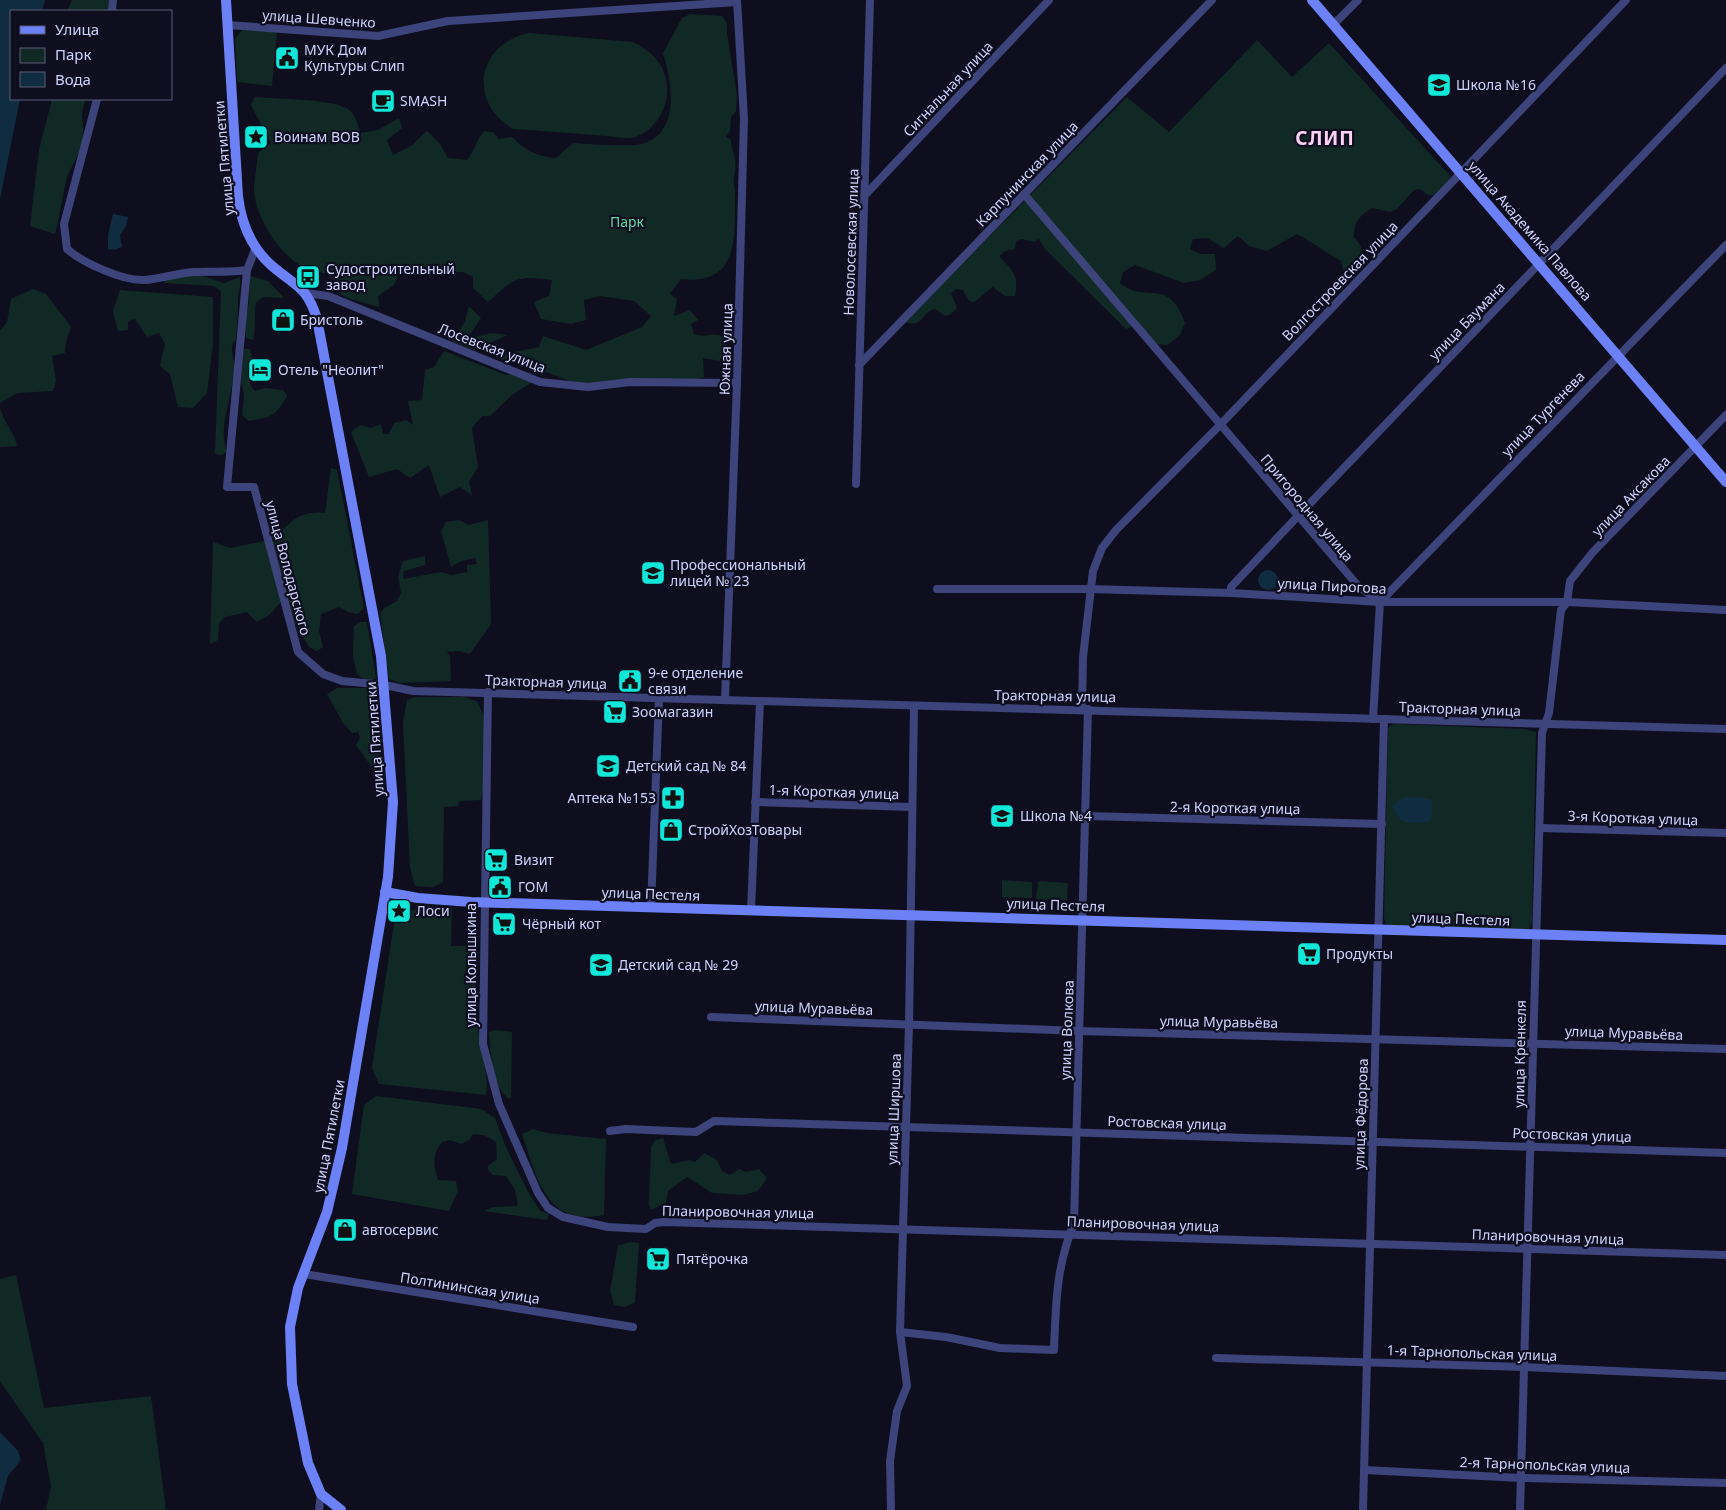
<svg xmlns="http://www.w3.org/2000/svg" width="1726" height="1510" font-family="'Noto Sans',sans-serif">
<rect width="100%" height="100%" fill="#0e0e1f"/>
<g fill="#112924">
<polygon points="72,0 112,0 109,11 67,11"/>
<path d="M690,14L722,16L727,23V33L737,96L736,111L731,117L730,131L726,137L731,140C731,148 734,153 735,160C737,171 731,179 735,189C734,233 742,286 681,279L670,294L677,299L674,316L690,310L698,320L691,324L694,334C707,339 714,330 727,339L726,362L703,358L704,377L694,379L588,384L572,382L541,370L538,361L501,360V355L539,347L543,336L586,350L642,327L651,316L634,301L600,296L584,300L586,320L571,324L541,319L534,302L549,296L552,280C515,275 515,278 488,302L473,288V277L463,272L400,271L394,285L378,296L379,307L347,298L335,290L332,274C325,273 317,272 310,270C283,262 253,215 254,187C255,176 257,164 258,153L271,143L251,105L255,97C274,99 334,99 348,109C356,114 358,125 360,133L378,130L399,118L402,128L387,140L393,155L411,146L427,131L440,144L448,158L467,160C475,150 476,141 484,131L493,132L499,139L512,137C524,150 538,157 556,158L573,143C588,144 630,147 642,144C681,133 672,82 663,53L682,18Z"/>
<polygon points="242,30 277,32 272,86 237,82 235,39"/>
<path d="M529,33L633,42C651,51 665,64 667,85C669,107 656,130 635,137C627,140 614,136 605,136C574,133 544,131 513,129C467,102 477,44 529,33Z"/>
<path d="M1257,40L1292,77L1329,43L1451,177L1434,195H1428L1420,189L1414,190L1397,209L1390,212L1372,208C1359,216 1353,223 1354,238C1367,248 1363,266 1353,277H1345L1341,261C1326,253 1313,242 1297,234L1267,251L1249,246L1238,236L1224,248L1207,238L1193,239L1190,249L1200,254H1215L1216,270L1200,280L1184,283L1135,265L1123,272L1120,283C1146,305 1168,275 1185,323L1180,335L1168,345L1155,344L1136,325L1126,329L1045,249L1039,239L1034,242L1022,239L1016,241L1015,249L1005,251L999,256C1013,271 1019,274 1015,296H1005L993,287L974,302L969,301L963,290L956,289L951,293L957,308L951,314L945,316L935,309C921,311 924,329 905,322L1127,97L1169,132Z"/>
<path d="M52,99H86C78,119 85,120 83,137C82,153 70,166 66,181C62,199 60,216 55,234L30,226L39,150Z"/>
<path d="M197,274L224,283L240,277C241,289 238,291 238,299C238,312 238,324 236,337C236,341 232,344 232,347C231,352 234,358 234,362C235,370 233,378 232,385C228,409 219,429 227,452L221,455L215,454L221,291L214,286L163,283L167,279Z"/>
<path d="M250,276L268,281L284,298L263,297L256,303C254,312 256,334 253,340L246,338L245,321L249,302Z"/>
<polygon points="33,289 46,294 71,327 66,342 65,353 52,356 56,381 53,391 17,393 0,403 0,331 7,322 11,299"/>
<polygon points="120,290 213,297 213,343 207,393 193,408 178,407 170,374 160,366 165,344 159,333 147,337 135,319 128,321 128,330 118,331 113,311"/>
<polygon points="469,306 481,318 467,339 491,333 508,335 474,350 453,342 465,321"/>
<path d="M243,349H250C257,366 240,374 255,391L265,388L283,390L287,396C276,416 272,417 249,421L242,415L244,394L241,382Z"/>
<polygon points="444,351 506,375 511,374 533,382 513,394 490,416 482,416 472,428 478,467 469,482 472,495 460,487 440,497 429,465 410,478 397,469 369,477 351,432 360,425 371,428 381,424 383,434 389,434 394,423 406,420 413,425 408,401 422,400 425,370 434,367"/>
<path d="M0,407C3,422 14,431 17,446L0,447Z"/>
<path d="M331,468L337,470L364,608L358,614L348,612L339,607L321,614L319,631L323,647L317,651L309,647L281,602L269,615L257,622L247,612L225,617L219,623L218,640L210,644L213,542L230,548L275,539C289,522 301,510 325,513Z"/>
<polygon points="459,520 469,525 488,520 491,624 470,654 459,651 447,652 450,656 451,681 399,683 389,679 380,614 384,608 397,601 401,593 398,577 403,561 425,556 425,565 404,571 403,579 441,572 452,575 467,572 467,565 477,564 475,558 459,562 451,567 441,531 446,522"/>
<path d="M360,622H367L376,678C369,683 363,679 357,674L353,656L354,626Z"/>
<polygon points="337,688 376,688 380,764 374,770 356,745 360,738 358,732 352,733 343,723 327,694"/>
<polygon points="415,697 464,697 477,701 485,719 484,782 481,800 459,801 458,806 444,807 443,882 433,887 415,886 410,867 403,722 407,700"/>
<polygon points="1393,724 1525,729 1536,732 1532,922 1529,929 1517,931 1391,926 1386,924 1384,918 1388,728"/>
<polygon points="1002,880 1032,882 1032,898 1002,897"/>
<polygon points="1038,881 1068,883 1067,900 1036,899"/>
<path d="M445,907H452L451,946H477C476,978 475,1010 480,1042C483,1063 489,1074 486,1095L379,1084L372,1068L395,917L410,910L436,909Z"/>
<path d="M495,1030L512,1032L511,1098L509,1099C491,1086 491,1053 489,1032Z"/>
<path d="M376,1096L481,1109L495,1118L505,1145L527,1190L540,1211L549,1214L547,1220L484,1211L493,1207L518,1206L515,1190L506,1176L493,1175L488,1170V1166L497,1159L496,1142L484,1135L473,1134L469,1140L461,1144L450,1140L442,1142C432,1155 433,1165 438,1180L456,1181L458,1191L449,1211L352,1194L364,1105Z"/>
<path d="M533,1129L546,1133L606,1139L604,1215C545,1227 537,1177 522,1134Z"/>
<polygon points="663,1138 671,1164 689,1160 695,1162 704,1153 717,1160 722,1171 730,1175 739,1169 746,1172 759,1169 767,1178 758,1191 743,1195 712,1193 687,1177 668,1191 666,1203 651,1210 649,1204 651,1148 655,1140"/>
<polygon points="629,1242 639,1243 635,1303 624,1307 614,1305 610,1291 618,1246"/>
<polygon points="16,1275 44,1408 151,1396 166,1510 46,1510 51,1486 43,1443 0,1381 0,1279"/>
</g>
<g fill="#102c41">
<polygon points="0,0 45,0 42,11 11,11 11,99 20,99 0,199"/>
<polygon points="113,214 128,217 126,226 120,235 122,247 114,250 108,249 108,235"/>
<circle cx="1268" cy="580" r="10"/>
<polygon points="1406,797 1419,797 1432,800 1432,818 1428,822 1408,823 1401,820 1392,807 1400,799"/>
<polygon points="0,1432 18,1451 21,1460 8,1476 0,1505"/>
</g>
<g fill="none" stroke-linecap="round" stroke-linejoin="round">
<g stroke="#3c447b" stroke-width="8">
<polyline points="112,11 113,0"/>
<polyline points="228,25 378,36 448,21 737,2"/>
<polyline points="1333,25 1358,0"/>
<path d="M97,99L64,224L67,249C83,263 123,281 144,280C161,279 177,273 194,272C212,271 229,273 247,270L256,247"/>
<polyline points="1024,194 1359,587 1378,600"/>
<polyline points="865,195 1049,0"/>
<polyline points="247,270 227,487 254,487 298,652 323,674 342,681 385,685 413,691 1726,729"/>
<polyline points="306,293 328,296 540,382 588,387 630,382 737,383"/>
<polyline points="859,365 1212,0"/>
<polyline points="856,484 870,0"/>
<polyline points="937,589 1090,589 1231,593 1380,602 1567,602 1726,610"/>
<polyline points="1231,593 1231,587 1298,516 1726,68"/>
<polyline points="1380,602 1726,245"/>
<polyline points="488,692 483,1044 499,1104 538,1193 548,1208 563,1217 608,1227 646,1229 655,1223 664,1222 1726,1255"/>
<polyline points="725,699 737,383 744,118 737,0"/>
<polyline points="1082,709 1083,657 1093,571 1102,548 1116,530 1220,425 1626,0"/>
<polyline points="1373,719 1380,602"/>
<polyline points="755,802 911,807"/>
<polyline points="1087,816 1382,824"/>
<polyline points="1540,828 1726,833"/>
<polyline points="651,907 659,698"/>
<polyline points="751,910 760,701"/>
<polyline points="711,1017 1079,1031 1726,1049"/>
<polyline points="610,1131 626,1129 696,1132 714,1121 1726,1153"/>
<polyline points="304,1274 633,1327"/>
<path d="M900,1332L946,1337L1000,1348L1054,1350C1056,1302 1056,1268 1074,1223L1088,709"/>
<polyline points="1216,1358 1524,1367 1726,1376"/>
<polyline points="1364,1470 1521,1478 1726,1483"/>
<polyline points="319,1510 321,1494"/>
<polyline points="891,1510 890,1461 897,1411 907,1386 900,1332 909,1024 914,706"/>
<polyline points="1363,1510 1384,719"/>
<polyline points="1520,1510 1542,733 1549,713 1561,610 1567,602 1570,581 1593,552 1726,415"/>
</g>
<g stroke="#6c81f6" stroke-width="10">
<path d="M226,0L238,196C241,222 251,247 271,265C295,286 307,286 317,319L381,656L393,802L388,877L342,1148L327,1212L298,1288L290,1327L292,1384L308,1463L321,1494L341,1510"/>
<polyline points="1312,0 1726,482"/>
<polyline points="385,892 418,898 471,902 1726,940"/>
</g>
</g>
<defs>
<symbol id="civic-square" viewBox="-11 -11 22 22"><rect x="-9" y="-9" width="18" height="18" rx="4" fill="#0fe8d8" stroke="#0e0e1f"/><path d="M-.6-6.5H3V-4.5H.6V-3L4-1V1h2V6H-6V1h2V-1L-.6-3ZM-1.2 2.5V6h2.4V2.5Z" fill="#111"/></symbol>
<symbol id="school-square" viewBox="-11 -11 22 22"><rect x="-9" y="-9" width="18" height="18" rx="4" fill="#0fe8d8" stroke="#0e0e1f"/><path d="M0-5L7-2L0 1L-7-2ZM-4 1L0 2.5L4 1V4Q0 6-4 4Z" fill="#111"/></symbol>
<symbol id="cafe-square" viewBox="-11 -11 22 22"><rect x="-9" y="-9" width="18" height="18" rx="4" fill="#0fe8d8" stroke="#0e0e1f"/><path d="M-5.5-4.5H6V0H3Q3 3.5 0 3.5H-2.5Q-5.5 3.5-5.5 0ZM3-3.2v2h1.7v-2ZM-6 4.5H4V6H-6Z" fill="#111"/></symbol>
<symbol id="sight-square" viewBox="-11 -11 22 22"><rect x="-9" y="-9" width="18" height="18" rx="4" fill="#0fe8d8" stroke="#0e0e1f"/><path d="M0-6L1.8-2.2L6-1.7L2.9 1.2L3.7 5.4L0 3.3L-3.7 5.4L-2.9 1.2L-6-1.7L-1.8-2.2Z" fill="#111"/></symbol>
<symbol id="bus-square" viewBox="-11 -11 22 22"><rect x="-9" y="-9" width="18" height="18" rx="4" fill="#0fe8d8" stroke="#0e0e1f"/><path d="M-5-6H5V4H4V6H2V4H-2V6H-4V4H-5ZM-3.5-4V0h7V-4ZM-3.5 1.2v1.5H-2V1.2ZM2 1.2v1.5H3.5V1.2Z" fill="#111"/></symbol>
<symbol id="shop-square" viewBox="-11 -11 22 22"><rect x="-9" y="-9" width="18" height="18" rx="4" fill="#0fe8d8" stroke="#0e0e1f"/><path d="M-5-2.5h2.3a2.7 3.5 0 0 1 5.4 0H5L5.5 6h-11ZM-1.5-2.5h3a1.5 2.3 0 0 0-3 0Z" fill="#111"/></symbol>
<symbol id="hotel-square" viewBox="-11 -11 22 22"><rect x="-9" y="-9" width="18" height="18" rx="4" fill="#0fe8d8" stroke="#0e0e1f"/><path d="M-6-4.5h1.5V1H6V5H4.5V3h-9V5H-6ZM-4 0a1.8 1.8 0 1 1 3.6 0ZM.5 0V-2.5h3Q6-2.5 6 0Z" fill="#111"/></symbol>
<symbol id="university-square" viewBox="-11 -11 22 22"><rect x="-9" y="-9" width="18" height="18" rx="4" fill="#0fe8d8" stroke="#0e0e1f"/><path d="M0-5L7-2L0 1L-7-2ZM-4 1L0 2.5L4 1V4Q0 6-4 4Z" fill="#111"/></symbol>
<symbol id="supermarket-square" viewBox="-11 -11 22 22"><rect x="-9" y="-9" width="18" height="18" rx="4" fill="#0fe8d8" stroke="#0e0e1f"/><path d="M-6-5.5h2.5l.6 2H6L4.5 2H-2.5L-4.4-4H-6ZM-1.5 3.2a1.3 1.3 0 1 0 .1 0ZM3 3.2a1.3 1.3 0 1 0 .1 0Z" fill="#111"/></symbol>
<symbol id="pharmacy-square" viewBox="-11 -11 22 22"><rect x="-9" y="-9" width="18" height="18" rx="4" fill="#0fe8d8" stroke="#0e0e1f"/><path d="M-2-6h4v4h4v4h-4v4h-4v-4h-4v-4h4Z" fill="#111"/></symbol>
</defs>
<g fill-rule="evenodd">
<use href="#civic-square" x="273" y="44" width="28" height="28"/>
<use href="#school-square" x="1425" y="71" width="28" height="28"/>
<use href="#cafe-square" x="369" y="87" width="28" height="28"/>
<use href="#sight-square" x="242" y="123" width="28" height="28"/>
<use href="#bus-square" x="294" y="263" width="28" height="28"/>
<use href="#shop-square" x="269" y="306" width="28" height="28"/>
<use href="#hotel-square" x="246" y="356" width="28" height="28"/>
<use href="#university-square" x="639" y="559" width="28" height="28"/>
<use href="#civic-square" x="616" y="667" width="28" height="28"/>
<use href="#supermarket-square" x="601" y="698" width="28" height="28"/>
<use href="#school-square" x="594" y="752" width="28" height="28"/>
<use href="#pharmacy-square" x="659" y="784" width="28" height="28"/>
<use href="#school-square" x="988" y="802" width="28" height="28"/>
<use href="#shop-square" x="657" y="816" width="28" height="28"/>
<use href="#supermarket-square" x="482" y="846" width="28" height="28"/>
<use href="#civic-square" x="486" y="873" width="28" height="28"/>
<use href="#sight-square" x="385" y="897" width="28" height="28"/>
<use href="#supermarket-square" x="490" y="910" width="28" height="28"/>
<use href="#supermarket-square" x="1295" y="940" width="28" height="28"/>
<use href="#school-square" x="587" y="951" width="28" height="28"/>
<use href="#shop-square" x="331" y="1216" width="28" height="28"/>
<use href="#supermarket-square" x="644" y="1245" width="28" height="28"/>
</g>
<g text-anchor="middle" stroke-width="4.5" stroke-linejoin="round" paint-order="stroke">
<g font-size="14" fill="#cfd2fc" stroke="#0e0e1f">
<text transform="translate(319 19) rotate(4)" y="5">улица Шевченко</text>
<text transform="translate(948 89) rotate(-47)" y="5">Сигнальная улица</text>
<text transform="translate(224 158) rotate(-95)" y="5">улица Пятилетки</text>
<text transform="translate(1027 174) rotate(-46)" y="5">Карпунинская улица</text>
<text transform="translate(1530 231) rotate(49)" y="5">улица Академика Павлова</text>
<text transform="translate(851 242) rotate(-88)" y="5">Новолосевская улица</text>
<text transform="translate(1340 281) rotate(-46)" y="5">Волгостроевская улица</text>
<text transform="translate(1467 321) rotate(-46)" y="5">улица Баумана</text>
<text transform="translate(492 348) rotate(21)" y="5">Лосевская улица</text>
<text transform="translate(726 349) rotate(-88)" y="5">Южная улица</text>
<text transform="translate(1543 414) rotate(-46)" y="5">улица Тургенева</text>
<text transform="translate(1631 496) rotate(-46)" y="5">улица Аксакова</text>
<text transform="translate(1307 508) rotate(50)" y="5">Пригородная улица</text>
<text transform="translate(288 568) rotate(75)" y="5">улица Володарского</text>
<text transform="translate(1332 586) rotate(3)" y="5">улица Пирогова</text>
<text transform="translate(546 682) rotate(2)" y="5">Тракторная улица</text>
<text transform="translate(1055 696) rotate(1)" y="5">Тракторная улица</text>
<text transform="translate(1460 709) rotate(2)" y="5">Тракторная улица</text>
<text transform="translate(375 739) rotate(-94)" y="5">улица Пятилетки</text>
<text transform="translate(834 792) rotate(2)" y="5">1-я Короткая улица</text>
<text transform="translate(1235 808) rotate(1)" y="5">2-я Короткая улица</text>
<text transform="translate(1633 818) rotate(2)" y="5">3-я Короткая улица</text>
<text transform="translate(651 894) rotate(2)" y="5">улица Пестеля</text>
<text transform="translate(1056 905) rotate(2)" y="5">улица Пестеля</text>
<text transform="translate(1461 919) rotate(2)" y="5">улица Пестеля</text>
<text transform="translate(471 965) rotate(-90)" y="5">улица Колышкина</text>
<text transform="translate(814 1008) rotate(2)" y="5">улица Муравьёва</text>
<text transform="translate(1219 1022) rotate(1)" y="5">улица Муравьёва</text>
<text transform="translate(1067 1030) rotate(-88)" y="5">улица Волкова</text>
<text transform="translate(1624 1033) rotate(2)" y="5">улица Муравьёва</text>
<text transform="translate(1520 1054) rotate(-89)" y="5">улица Кренкеля</text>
<text transform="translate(894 1109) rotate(-88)" y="5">улица Ширшова</text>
<text transform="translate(1361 1114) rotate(-88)" y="5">улица Фёдорова</text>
<text transform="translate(1167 1123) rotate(2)" y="5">Ростовская улица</text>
<text transform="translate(1572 1135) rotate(2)" y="5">Ростовская улица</text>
<text transform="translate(329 1136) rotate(-79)" y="5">улица Пятилетки</text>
<text transform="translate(738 1212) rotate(1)" y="5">Планировочная улица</text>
<text transform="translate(1143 1224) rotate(2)" y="5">Планировочная улица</text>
<text transform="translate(1548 1237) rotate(2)" y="5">Планировочная улица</text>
<text transform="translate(470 1288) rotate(9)" y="5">Полтининская улица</text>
<text transform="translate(1472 1353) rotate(2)" y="5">1-я Тарнопольская улица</text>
<text transform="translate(1545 1465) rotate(2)" y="5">2-я Тарнопольская улица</text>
</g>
<g font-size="14" fill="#cfd2fc" stroke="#0e0e1f" text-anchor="start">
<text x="304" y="55">МУК Дом<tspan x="304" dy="16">Культуры Слип</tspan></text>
<text x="1456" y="90">Школа №16</text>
<text x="400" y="106">SMASH</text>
<text x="274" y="142">Воинам ВОВ</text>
<text x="326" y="274">Судостроительный<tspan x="326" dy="16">завод</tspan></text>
<text x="300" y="325">Бристоль</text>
<text x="278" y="375">Отель "Неолит"</text>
<text x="670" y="570">Профессиональный<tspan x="670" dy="16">лицей № 23</tspan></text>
<text x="648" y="678">9-е отделение<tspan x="648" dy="16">связи</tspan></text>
<text x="632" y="717">Зоомагазин</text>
<text x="626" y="771">Детский сад № 84</text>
<text x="656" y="803" text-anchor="end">Аптека №153</text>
<text x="1020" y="821">Школа №4</text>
<text x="688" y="835">СтройХозТовары</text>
<text x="514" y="865">Визит</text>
<text x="518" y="892">ГОМ</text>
<text x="416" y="916">Лоси</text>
<text x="522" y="929">Чёрный кот</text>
<text x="1326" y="959">Продукты</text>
<text x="618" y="970">Детский сад № 29</text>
<text x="362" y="1235">автосервис</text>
<text x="676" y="1264">Пятёрочка</text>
</g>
<g font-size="14" fill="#60d7a4" stroke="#0e0e1f">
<text x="627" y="227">Парк</text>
</g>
<g font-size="19" font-weight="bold" letter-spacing="1" fill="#fcd1f4" stroke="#0e0e1f">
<text x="1325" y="145">СЛИП</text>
</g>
</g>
<rect x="10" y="10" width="162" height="90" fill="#0e0e1f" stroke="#5b5c77"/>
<rect x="20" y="26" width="25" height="8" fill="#6c81f6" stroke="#5b5c77"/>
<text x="55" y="35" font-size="15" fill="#cfd2fc">Улица</text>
<rect x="20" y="48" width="25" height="15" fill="#112924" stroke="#5b5c77"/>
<text x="55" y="60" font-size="15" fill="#cfd2fc">Парк</text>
<rect x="20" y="72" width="25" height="15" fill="#102c41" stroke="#5b5c77"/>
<text x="55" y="85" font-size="15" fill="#cfd2fc">Вода</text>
</svg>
